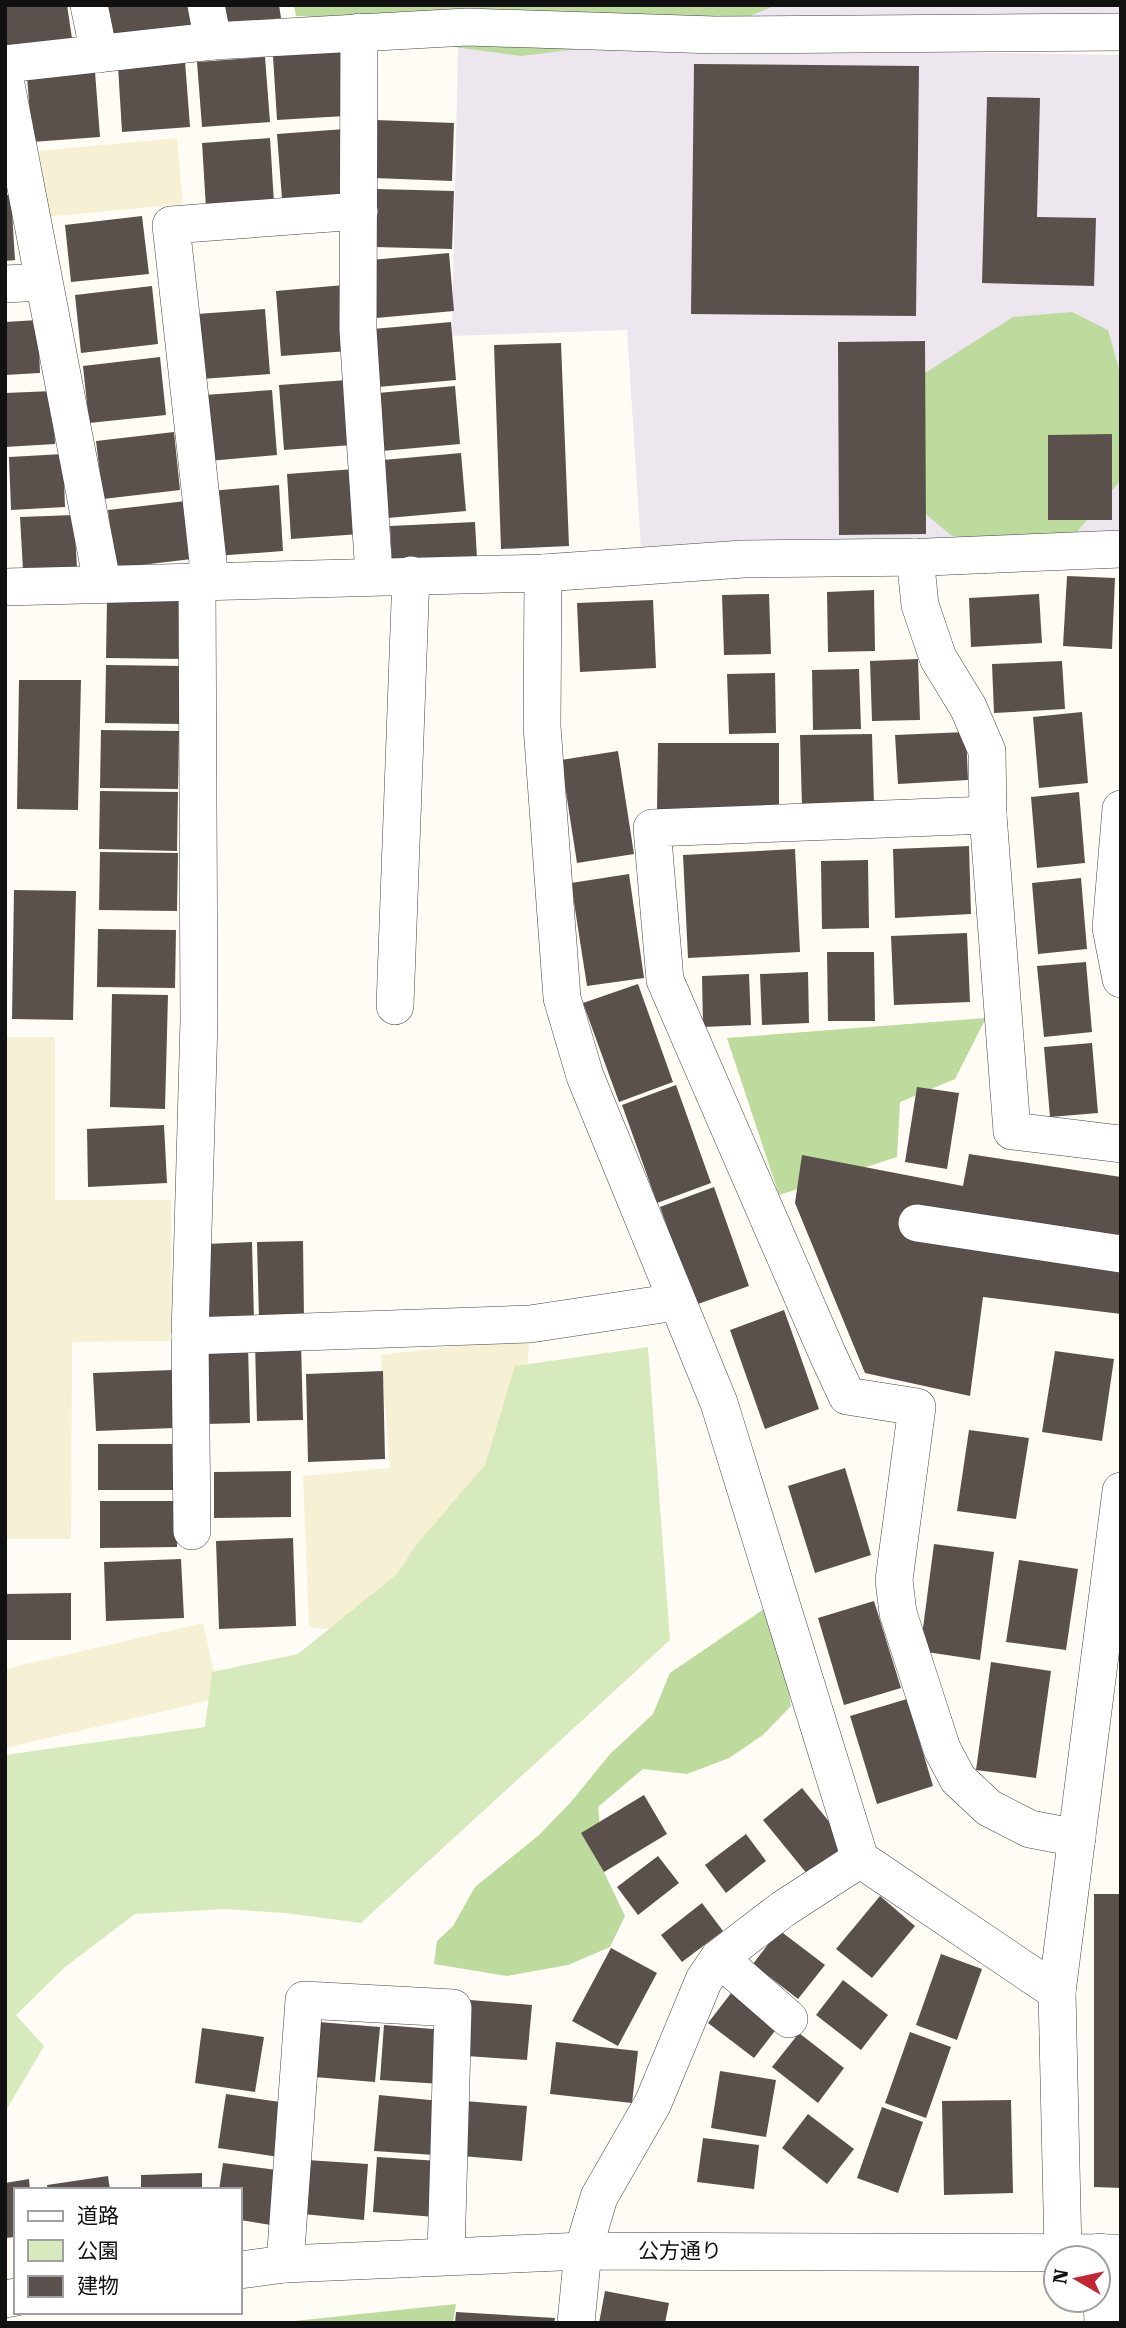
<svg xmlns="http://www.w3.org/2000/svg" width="1126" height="2328" font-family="'Roboto Serif','Noto Sans JP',serif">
<rect width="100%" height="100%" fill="#fffcf5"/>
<g fill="#ede6ef">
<polygon points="294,5 1121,5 1121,21 817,21"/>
<polygon points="458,44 1121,55 1121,533 641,548 627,330 452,336"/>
</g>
<g fill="#f6f1d4">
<polygon points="177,138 183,204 44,217 39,151"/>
<polygon points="5,1037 55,1037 55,1200 171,1200 172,1341 72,1342 71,1539 5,1539"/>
<polygon points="530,1337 521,1426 352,1631 309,1627 303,1476 390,1468 381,1355"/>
<polygon points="203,1623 220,1698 5,1748 5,1669"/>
</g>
<polygon fill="#d7eabd" points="648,1347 670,1640 361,1923 286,1913 225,1909 135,1914 65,1967 16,2015 44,2046 5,2112 5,1755 205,1727 212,1672 298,1654 397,1574 417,1544 485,1465 515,1366"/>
<g fill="#bcdb9c">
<polygon points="294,5 776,5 674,48 595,47 521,56 432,44 338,18 296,16"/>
<polygon points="1072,312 1108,330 1121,376 1121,480 1076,533 1009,540 952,536 899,492 900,389 1013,317"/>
<polygon points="986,1018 955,1079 900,1102 897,1157 779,1195 727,1038"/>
<polygon points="764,1609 783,1655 791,1706 763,1735 729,1758 687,1774 643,1769 598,1807 604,1872 625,1916 610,1947 568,1965 507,1976 434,1964 437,1941 453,1926 475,1887 539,1835 571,1802 610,1754 653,1714 670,1673"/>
<polygon points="456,2304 453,2323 275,2323"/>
</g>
<g fill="#5a514d">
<polygon points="5,5 67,5 73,45 5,55"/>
<polygon points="104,5 190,5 193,29 109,41"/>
<polygon points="223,5 279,5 281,18 225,25"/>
<polygon points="341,51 345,116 277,120 273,56"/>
<polygon points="265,57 270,122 202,127 197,62"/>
<polygon points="185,61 190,127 122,132 118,66"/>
<polygon points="694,64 919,66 916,316 691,314"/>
<polygon points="95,72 100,137 32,142 27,76"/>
<polygon points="987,97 1040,98 1037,217 1096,218 1094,286 982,283"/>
<polygon points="376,120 454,123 452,181 374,178"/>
<polygon points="345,129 350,194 282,199 277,134"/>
<polygon points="270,138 274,203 206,208 202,143"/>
<polygon points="376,189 454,191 452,249 374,247"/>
<polygon points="5,195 11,195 15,260 5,261"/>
<polygon points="142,216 149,274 71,282 65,225"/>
<polygon points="449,253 454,311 376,318 371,260"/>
<polygon points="344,285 349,351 281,356 276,291"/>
<polygon points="152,286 158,344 81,353 75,295"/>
<polygon points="265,309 270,374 202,379 197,314"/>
<polygon points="38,320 40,373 5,375 5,322"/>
<polygon points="451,322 456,380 378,387 373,329"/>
<polygon points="925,341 926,534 839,535 838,342"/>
<polygon points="561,343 569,546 501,549 494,345"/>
<polygon points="160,357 166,415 89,423 83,366"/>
<polygon points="347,380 352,445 284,450 279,385"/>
<polygon points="455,386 460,444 382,451 378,393"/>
<polygon points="272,390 277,455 209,461 205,395"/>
<polygon points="53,391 55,444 5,447 5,393"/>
<polygon points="174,432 180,490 103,499 96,441"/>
<polygon points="1112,434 1112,520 1048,520 1048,435"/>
<polygon points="461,453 466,511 388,518 383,460"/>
<polygon points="63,454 65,507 11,510 9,457"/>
<polygon points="355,469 360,534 291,539 287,474"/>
<polygon points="279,485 283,551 215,556 210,491"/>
<polygon points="186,501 192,559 115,568 108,510"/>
<polygon points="74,515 77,568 23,570 20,517"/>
<polygon points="475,522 477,559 392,563 390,526"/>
<polygon points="1067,576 1115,578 1112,649 1063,646"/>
<polygon points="874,590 875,651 828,652 827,592"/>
<polygon points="769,594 771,654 724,655 722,595"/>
<polygon points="1039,594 1042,643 971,647 969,598"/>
<polygon points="107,599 185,601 184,659 106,658"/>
<polygon points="653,600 656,668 580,672 577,603"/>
<polygon points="918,659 920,720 872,721 870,661"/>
<polygon points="1062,661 1065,709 994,713 992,664"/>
<polygon points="106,665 184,666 183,724 105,723"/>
<polygon points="859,669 861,729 813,730 812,670"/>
<polygon points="775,673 776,733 729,734 727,674"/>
<polygon points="19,680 81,680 78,810 17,809"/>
<polygon points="1082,712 1088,783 1039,788 1033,717"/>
<polygon points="101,730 179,731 178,789 100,788"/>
<polygon points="966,732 968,780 898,784 895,735"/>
<polygon points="872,734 874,805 802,807 800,735"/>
<polygon points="658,743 779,743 779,810 657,810"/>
<polygon points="618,751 634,854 577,863 561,760"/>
<polygon points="100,791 178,792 177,851 99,849"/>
<polygon points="1079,792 1085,863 1037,868 1031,797"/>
<polygon points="969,846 971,914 895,918 893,849"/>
<polygon points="795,849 800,952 688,958 683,855"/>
<polygon points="100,852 178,853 177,911 99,910"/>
<polygon points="868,860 869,928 822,929 821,861"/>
<polygon points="629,874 644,978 587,986 571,883"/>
<polygon points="1081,878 1087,949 1038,954 1032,883"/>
<polygon points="14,890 76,891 73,1020 12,1019"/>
<polygon points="98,929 176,930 175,988 97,987"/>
<polygon points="967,933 970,1002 894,1005 891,936"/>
<polygon points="827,952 874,952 875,1021 828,1021"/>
<polygon points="1086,962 1092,1032 1044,1037 1037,966"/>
<polygon points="808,972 809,1023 762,1025 760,974"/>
<polygon points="749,974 751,1025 703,1027 702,976"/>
<polygon points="638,984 673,1082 619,1102 583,1003"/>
<polygon points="112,994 168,995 165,1109 110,1107"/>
<polygon points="1092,1043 1098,1113 1050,1117 1044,1047"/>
<polygon points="676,1085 711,1183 657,1203 622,1105"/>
<polygon points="917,1087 959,1093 947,1169 905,1162"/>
<polygon points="164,1125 167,1183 88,1187 87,1129"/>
<polygon points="969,1154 1121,1177 1121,1314 983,1297 970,1396 865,1373 795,1203 802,1155 963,1186"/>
<polygon points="714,1187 749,1286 695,1305 660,1207"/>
<polygon points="303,1241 304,1319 259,1320 257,1242"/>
<polygon points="252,1242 254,1320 208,1321 205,1244"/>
<polygon points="784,1310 819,1409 765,1429 730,1330"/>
<polygon points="301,1342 303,1420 257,1421 255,1343"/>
<polygon points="248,1346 250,1423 204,1424 201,1347"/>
<polygon points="1055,1351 1114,1359 1102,1441 1042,1432"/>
<polygon points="172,1370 174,1428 96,1431 93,1373"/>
<polygon points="383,1371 385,1459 308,1462 306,1374"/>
<polygon points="969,1430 1029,1438 1016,1519 957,1511"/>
<rect x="98" y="1444" width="77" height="46"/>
<polygon points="845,1468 871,1555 815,1573 788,1486"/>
<polygon points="291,1471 291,1517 214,1518 214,1472"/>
<polygon points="100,1501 177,1501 177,1547 100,1548"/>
<polygon points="293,1538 296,1626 219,1629 216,1541"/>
<polygon points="934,1544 994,1552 980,1660 920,1651"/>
<polygon points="181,1559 184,1618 106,1621 104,1562"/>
<polygon points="1019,1560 1078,1569 1066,1650 1006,1642"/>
<polygon points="71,1593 71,1640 5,1640 5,1594"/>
<polygon points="874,1601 901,1688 844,1705 818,1618"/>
<polygon points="991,1662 1051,1671 1036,1778 976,1770"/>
<polygon points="907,1699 933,1786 877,1804 850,1716"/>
<polygon points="802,1788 847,1844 808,1875 763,1820"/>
<polygon points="644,1795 667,1834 604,1872 581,1833"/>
<polygon points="746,1834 766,1861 726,1893 705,1865"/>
<polygon points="658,1856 679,1883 638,1915 617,1887"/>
<polygon points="1094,1894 1121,1894 1121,2188 1094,2187"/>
<polygon points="880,1896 915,1926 872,1978 836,1949"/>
<polygon points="702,1903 723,1931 682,1962 661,1935"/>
<polygon points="779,1930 825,1965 798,1999 753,1964"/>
<polygon points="611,1948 657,1973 618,2046 572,2021"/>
<polygon points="941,1954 982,1969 957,2040 916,2025"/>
<polygon points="843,1980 888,2015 861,2050 816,2015"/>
<polygon points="735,1988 781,2023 754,2058 708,2023"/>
<polygon points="470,2000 532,2005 527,2060 466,2056"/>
<polygon points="319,2022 380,2027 375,2082 314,2077"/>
<polygon points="384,2025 445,2030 441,2084 380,2080"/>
<polygon points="202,2028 264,2037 255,2092 195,2083"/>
<polygon points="910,2032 951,2047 926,2118 885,2103"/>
<polygon points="799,2033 844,2068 818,2103 772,2067"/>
<polygon points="556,2042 638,2051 632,2103 550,2094"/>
<polygon points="720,2071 776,2080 766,2137 711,2128"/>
<polygon points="226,2094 287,2103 279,2157 218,2148"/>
<polygon points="379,2095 440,2101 435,2155 374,2151"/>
<polygon points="1011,2100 1013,2193 944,2195 942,2101"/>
<polygon points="465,2101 527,2106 522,2161 461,2156"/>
<polygon points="882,2107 923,2122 898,2193 857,2178"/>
<polygon points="808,2114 854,2149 827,2184 782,2148"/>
<polygon points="703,2138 759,2145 754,2189 697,2182"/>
<polygon points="377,2157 439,2161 435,2217 373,2212"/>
<polygon points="307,2160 368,2164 364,2220 303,2214"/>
<polygon points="223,2163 284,2171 277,2226 240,2220 240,2190 219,2190"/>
<polygon points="202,2173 202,2190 141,2190 141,2175"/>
<polygon points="108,2176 110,2190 48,2190 47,2185"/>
<polygon points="29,2179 30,2190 16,2190 16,2237 5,2238 5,2183"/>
<polygon points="605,2291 669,2303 665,2323 599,2323"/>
<polygon points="456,2312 555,2318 554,2323 455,2323"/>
</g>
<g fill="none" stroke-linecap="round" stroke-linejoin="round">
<defs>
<g id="minor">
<polyline points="89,5 99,54"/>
<polyline points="206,5 213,41"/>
<polyline points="359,32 358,330 374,575"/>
<polyline points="5,64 213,41 467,27 715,35 1121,32"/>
<polyline points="5,79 102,582"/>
<polyline points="5,284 43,282"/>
<polyline points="915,557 920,605 938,658 968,707 987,751 988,815"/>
<polyline points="543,573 542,726 562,998 585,1076 719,1403 860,1859 1057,1992"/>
<polyline points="197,580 199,1020 190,1336 530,1324 676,1302"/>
<polyline points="210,580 171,225 359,211"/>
<polyline points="5,587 543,573 743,559 928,557 1121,549"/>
<polyline points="1121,809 1111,928 1121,979"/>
<polyline points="395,1006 411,575"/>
<polyline points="917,1223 1121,1254"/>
<polyline points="190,1336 192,1531"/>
<polyline points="1077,1838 1030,1829 989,1808 958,1779 942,1749 898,1613 894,1580 917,1407 847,1396 828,1355 665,980 652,828 988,815 1012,1131 1121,1144"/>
<polyline points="719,1958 789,2019"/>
<polyline points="1063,2252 1057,1992 1121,1491"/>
<polyline points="1100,2252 1103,2323"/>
<polyline points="285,2264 304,2000 453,2008 446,2255"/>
<polyline points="240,2270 285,2264 583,2251 1121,2253"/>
<polyline points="5,2299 16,2297"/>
<polyline points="576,2323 583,2251 599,2197 653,2103 704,1980 719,1958 783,1909 860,1859"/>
</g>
</defs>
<use href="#minor" stroke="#444" stroke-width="38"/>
<use href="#minor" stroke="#fff" stroke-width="37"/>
</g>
<g text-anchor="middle" stroke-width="7" stroke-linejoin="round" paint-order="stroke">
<g font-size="21" fill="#111" stroke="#fff">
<text x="680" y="2258">公方通り</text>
</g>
</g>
<rect width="1126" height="2328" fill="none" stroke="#111111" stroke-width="14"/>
<rect x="14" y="2188" width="228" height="126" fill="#ffffff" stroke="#a0a0a0" stroke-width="2"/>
<rect x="28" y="2211" width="35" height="10" fill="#ffffff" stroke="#a0a0a0" stroke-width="2"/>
<text x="77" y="2223" font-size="21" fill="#111111">道路</text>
<rect x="28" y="2240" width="35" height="21" fill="#d7eabd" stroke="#a0a0a0" stroke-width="2"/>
<text x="77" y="2258" font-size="21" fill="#111111">公園</text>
<rect x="28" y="2276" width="35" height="21" fill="#5a514d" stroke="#a0a0a0" stroke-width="2"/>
<text x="77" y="2293" font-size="21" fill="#111111">建物</text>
<g transform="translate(1077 2279) rotate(279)"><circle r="33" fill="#ffffff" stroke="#a0a0a0" stroke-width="2"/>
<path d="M0-5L12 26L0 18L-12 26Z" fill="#c22736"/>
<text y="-10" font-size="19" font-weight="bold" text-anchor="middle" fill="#111111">N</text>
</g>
</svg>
